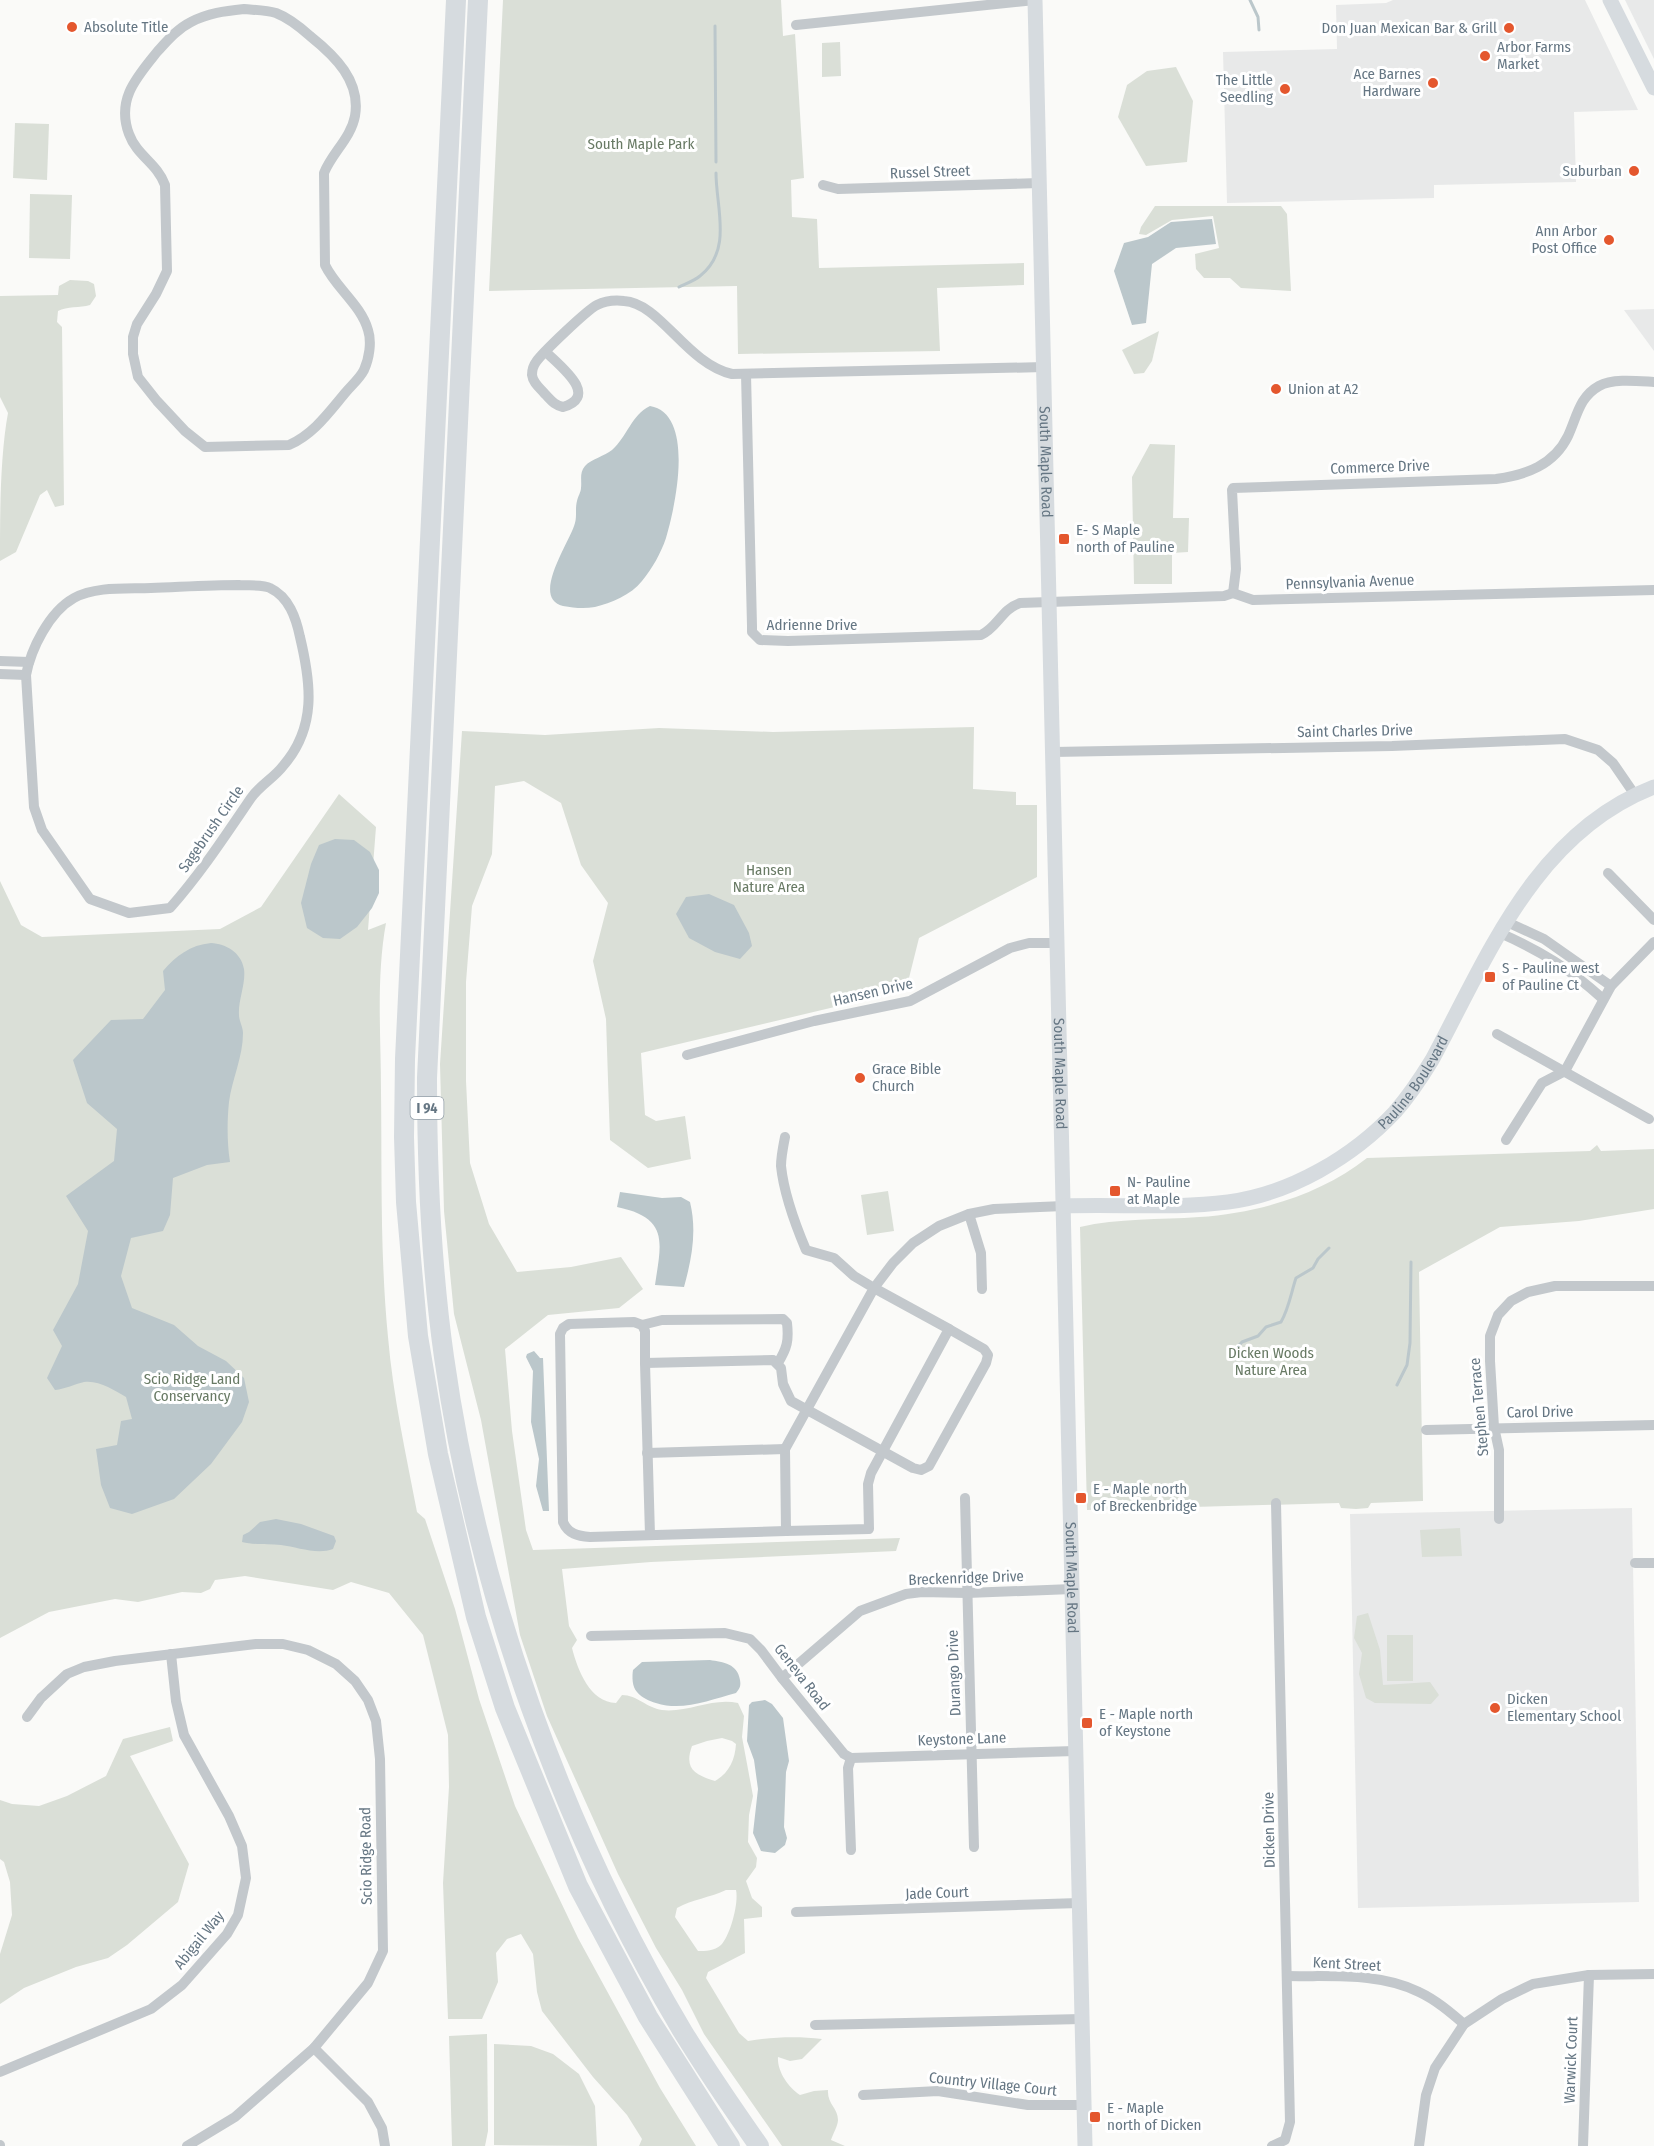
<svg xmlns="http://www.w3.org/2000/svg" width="1654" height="2146" font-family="'Fira Sans Condensed',sans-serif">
<rect width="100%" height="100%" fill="#fafaf8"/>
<g fill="#e8e9e9">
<polygon points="1393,0 1585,0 1638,110 1574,112 1576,182 1434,185 1434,198 1227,203 1223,52 1337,49 1336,5 1386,3"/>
<polygon points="1625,0 1654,0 1654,59"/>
<polygon points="1654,309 1654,351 1624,310"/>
<polygon points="1632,1508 1639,1902 1358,1908 1350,1514"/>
</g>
<g fill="#dadfd7" fill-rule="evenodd">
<polygon points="503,0 781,0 783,36 795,34 804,178 791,180 792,217 817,219 819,268 1024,263 1024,285 937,288 940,351 738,354 737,286 489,291"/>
<polygon points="840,42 841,76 822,77 822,43"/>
<polygon points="1176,67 1193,101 1187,162 1146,166 1118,117 1127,85 1147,71"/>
<polygon points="15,123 49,124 47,180 13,178"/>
<polygon points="30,194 72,195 70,259 29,258"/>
<polygon points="1155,206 1281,206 1287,214 1291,291 1241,288 1230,278 1204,278 1196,269 1195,254 1219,248 1213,216 1172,220 1146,235 1139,234 1141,227"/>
<path d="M70,280L88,281L94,284L96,296L90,305C80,308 67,306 58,311L57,322L62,327L64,505L55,507L47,490L40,495L16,552L0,561C0,515 0,456 8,413L0,397V296L58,295L59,286Z"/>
<polygon points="1159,331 1152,361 1144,373 1134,374 1122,350"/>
<polygon points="1150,444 1175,445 1173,518 1189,518 1188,552 1172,553 1172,584 1134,584 1132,477"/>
<path d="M974,727L973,789L1016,792V805H1037V877L919,938L906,990L641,1053L645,1115L656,1121L685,1116L691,1159L648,1168L610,1140L606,1019L593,961L608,903L581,865L561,803L524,781L495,786L492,854L472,906L466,982V1081L470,1163L489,1224L517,1272L571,1267L621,1257L643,1289L619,1308L548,1315L505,1349L512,1431L526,1530L533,1550L900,1538L896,1551L651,1562L562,1569L569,1626L577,1640L572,1648C578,1671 590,1702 616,1703L622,1695C637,1695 647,1708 662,1710C688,1713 713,1697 738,1703L744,1716L742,1737L753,1796L749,1815L748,1842L757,1858L756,1867L746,1881L752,1898L762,1907V1917L744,1919L745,1953L708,1972L706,1978L739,2033L748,2041C773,2037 797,2036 822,2039L802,2059L790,2061L778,2057C777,2071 788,2087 800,2095L814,2091L828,2090C827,2104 838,2108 838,2120C838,2125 833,2134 831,2140L845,2146H782L704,2034L682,1990L656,1948L618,1874L547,1716L520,1635L481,1420L454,1314L444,1211L440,1064L462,731L545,735L659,728L773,732ZM722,1738L732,1741L736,1744C735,1760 729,1773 715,1781C694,1775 684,1768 692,1746L707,1741ZM726,1890H736C739,1903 730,1936 721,1945C714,1951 706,1951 698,1951L675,1917L677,1908C693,1899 709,1898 726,1890Z"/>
<path d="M339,794L376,827L368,930L386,923C376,978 381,1036 381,1091C382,1173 380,1255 388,1337C393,1396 406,1454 417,1512L425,1519L455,1609L479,1699L515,1806L578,1938L660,2088L696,2146H639L642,2139L627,2115L593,2077L542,2011L537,1992L533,1954L521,1934L507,1939L496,1953L498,1982L482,2019H448L443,1883L449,1787L448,1735L423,1635L389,1593L351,1582L333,1590L245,1576L215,1580L210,1589L201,1593L182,1592L138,1602L115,1599L49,1612L0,1638V881L21,925L42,937L220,929L261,907Z"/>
<path d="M1597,1145L1601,1151L1654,1149V1209L1579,1221L1500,1227L1419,1272L1423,1501L1371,1503L1368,1508L1356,1509L1341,1508L1339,1503L1087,1510L1080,1227C1118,1218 1160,1220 1199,1217C1258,1213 1320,1195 1367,1158L1590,1151Z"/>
<polygon points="888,1191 894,1231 867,1235 861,1195"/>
<polygon points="1460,1528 1462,1556 1422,1557 1420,1530"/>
<polygon points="1368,1613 1380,1650 1383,1685 1430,1682 1439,1695 1431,1704 1375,1703 1366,1698 1359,1674 1362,1653 1354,1638 1357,1616"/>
<rect x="1387" y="1635" width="26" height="46"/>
<polygon points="170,1727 173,1741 130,1756 189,1864 178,1902 127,1945 108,1958 76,1967 24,1988 0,2004 0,1954 12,1915 10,1882 4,1862 0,1859 0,1800 12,1804 39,1806 67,1796 106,1776 123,1739"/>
<polygon points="487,2034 488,2131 485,2146 452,2146 449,2036"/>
<polygon points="494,2044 531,2046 553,2054 579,2074 595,2106 597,2146 494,2145"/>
</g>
<g fill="#bbc7cb">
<polygon points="1212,219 1216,244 1176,248 1152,264 1146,323 1132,325 1114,271 1124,243 1148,237 1171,222"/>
<path d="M650,406C696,414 675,508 666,538C661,553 652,569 642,581C631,595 611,603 595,607C584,609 574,608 563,606C530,598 570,542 575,523C577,516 575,508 577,501C578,496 581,492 581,488C582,480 579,473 585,466C591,459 605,456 612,450C627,437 632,414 650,406Z"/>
<polygon points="335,839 354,840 370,852 379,870 379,893 372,908 357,927 340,939 323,938 307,928 301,903 311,864 319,845"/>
<polygon points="709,894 734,905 749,933 752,946 740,959 715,952 689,938 676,914 686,897"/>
<path d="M211,943C226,944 241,952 244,969C246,984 238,1000 239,1015C239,1021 243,1027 243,1033C243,1057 232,1079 229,1102C227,1121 227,1143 230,1162L207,1165L173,1178L170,1215L163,1231L131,1238L121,1276L132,1308L174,1325L198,1346L226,1361L244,1378L249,1402L242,1422L211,1464L174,1499L132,1514L110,1508L101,1485L96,1449L117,1445L121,1421L132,1419L126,1397C114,1390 99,1380 84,1382C74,1384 66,1389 55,1390L47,1378L62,1346L53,1330L78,1284L88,1231L66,1196L114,1161L117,1129L87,1103L73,1060L111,1020L143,1019L165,990L163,971C176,956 190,945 211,943Z"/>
<path d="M620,1192L662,1198L681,1197L690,1202C697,1231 692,1258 684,1287L655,1285C661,1243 670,1218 617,1207Z"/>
<polygon points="534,1351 540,1358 543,1358 549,1511 543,1511 536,1486 539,1459 531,1422 533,1371 526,1357 527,1354"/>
<path d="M276,1519L301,1524L334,1536L336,1541L333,1549C317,1555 297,1547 281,1545C268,1544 254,1545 242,1542L243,1535L249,1532L260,1522Z"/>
<path d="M710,1660C723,1662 738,1664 740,1680C741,1686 740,1688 736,1693C717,1698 696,1706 676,1706C665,1707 644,1701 637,1692C632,1687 632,1676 633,1670L642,1662Z"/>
<polygon points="765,1700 772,1704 783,1718 789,1761 786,1772 784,1827 787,1838 785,1845 775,1853 761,1851 753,1833 758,1789 754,1760 747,1741 749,1705 752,1702"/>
</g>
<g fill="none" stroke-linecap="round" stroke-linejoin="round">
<g stroke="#bbc7cb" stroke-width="3">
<polyline points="1250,0 1258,17 1259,30"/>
<polyline points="715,26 716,162"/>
<path d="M679,287C685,284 694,281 700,276C733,250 716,208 716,173"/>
<path d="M1230,1355L1242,1342L1258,1336L1266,1327L1281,1322C1289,1308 1291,1293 1296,1278L1313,1268L1318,1259L1329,1248"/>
<polyline points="1397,1385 1407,1365 1410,1343 1411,1262"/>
</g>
<g stroke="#c3c8cc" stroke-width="10">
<path d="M244,9C254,10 266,10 276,13C289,18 300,27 310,36C335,56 361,81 355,116C351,138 332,153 324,173L325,265C336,288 361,305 368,330C372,342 369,359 364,370C360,378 352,385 346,392C329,412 314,434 289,445L205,447L185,431L157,401L138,377L133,354V337L137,324L156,294L167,271L165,185C157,163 137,156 129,134C116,99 137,77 157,52C167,41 177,29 191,22C208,13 225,11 244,9Z"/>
<polyline points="796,25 1035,0"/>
<polyline points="823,185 838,189 1039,183"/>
<path d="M546,352C560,366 600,396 563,407C554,405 551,400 545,394C540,388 533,383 532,375C532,371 533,366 536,362C542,353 587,310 597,305C605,301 615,300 624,301C660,303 687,364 732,374L1044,367"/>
<path d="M746,374L752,626V632L760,640L788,641L981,635C997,628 1002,609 1020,603L1224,596L1233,593L1253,600L1654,590"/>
<path d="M239,585C248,586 263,584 270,588C289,597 296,618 300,637C311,683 317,727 283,766C274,778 260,785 251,798C225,836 201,873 170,908L129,913L90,899L42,830L34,807L26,675C31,649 49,612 74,598C96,586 127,589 151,588C180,587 209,585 239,585Z"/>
<path d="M1233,593L1236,569L1232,490L1233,488L1496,479C1526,475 1554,465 1568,436C1577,417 1579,397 1599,386C1613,378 1638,381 1654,382"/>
<polyline points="0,661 29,662"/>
<polyline points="0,674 26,675"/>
<polyline points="1053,752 1392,746 1565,739 1598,750 1613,763 1635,795"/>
<polyline points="1608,873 1654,920"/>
<polyline points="1507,922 1544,939 1611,986"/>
<path d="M1500,933C1541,951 1570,969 1603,999"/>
<polyline points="1497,1034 1649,1119"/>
<polyline points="687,1055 814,1021 910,1001 1010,948 1029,943 1057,943"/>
<path d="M785,1137C783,1147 781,1157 781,1166C784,1195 795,1224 806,1250L834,1258L854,1276L874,1288L949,1329L871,1473L868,1484L869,1529L786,1531L785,1449L874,1288L893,1263L913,1243L939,1226L969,1214L994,1209L1064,1206"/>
<polyline points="1506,1140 1542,1083 1565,1071 1611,986 1654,942"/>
<polyline points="969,1214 981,1253 982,1289"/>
<path d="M642,1325L662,1320L783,1319L787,1323C789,1341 787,1348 778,1363"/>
<polyline points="645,1363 650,1535"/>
<polyline points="1426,1430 1654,1425"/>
<polyline points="647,1453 785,1449"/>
<polyline points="965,1498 974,1847"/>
<polyline points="1499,1519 1499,1450 1494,1427 1490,1361 1490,1336 1498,1315 1511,1301 1528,1292 1555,1286 1654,1286"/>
<path d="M786,1531L590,1537C578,1536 568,1534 563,1522L560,1334L563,1328L569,1324L634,1322L642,1325L645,1331V1363L773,1360L781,1368L783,1384L791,1401L913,1468L921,1470L929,1466L986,1363L988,1355L984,1349L949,1329"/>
<polyline points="1635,1563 1654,1563"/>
<polyline points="591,1636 725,1633 750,1639 761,1650 782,1678 844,1754 851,1758"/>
<polyline points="782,1678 860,1611 906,1594 922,1592 967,1593 1072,1589"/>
<polyline points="27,1717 41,1698 67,1674 84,1667 115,1661 256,1644 283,1644 308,1650 336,1664 355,1681 368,1700 376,1721 380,1759 383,1951 368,1983 314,2048 235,2117 187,2146"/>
<polyline points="851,1758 1075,1751"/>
<polyline points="851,1758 848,1768 851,1850"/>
<polyline points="796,1912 1079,1903"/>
<path d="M1287,1976C1331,1977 1379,1972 1419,1992C1436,2000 1450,2012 1464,2024"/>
<polyline points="815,2025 1082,2019"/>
<polyline points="314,2048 368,2102 382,2128 385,2146"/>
<polyline points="0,2072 151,2009 182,1985 227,1934 238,1915 246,1878 242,1846 229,1816 184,1735 176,1701 171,1654"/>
<polyline points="863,2095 938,2091 1028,2105 1084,2105"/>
<polyline points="0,2145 0,2146"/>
<polyline points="1272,2146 1285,2140 1290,2122 1276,1503"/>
<polyline points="1419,2146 1426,2095 1435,2068 1464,2024 1502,1999 1533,1984 1589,1975 1654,1974"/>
<polyline points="1583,2146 1589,1975"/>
</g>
<g stroke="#d6dbdf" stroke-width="15">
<path id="s1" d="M1035,0L1085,2146"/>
<polyline points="1610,0 1654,88"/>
<path id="s2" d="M1064,1206C1119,1204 1174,1209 1228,1202C1290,1194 1353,1157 1395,1112C1409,1096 1421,1078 1432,1060C1488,956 1535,833 1654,787"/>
</g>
<g stroke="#d6dbdf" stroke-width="20">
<polyline points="456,0 405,1059 404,1137 406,1202 418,1336 438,1454 476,1617 505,1708 578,1886 648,2017 730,2146"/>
<path d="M478,0L427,1078C427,1171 431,1265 444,1357C477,1592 562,1829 683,2032C707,2071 733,2109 759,2146"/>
</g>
</g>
<g fill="#e4572e" stroke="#fff" stroke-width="2">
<circle cx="72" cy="27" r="6"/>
<circle cx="1509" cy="28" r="6"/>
<circle cx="1485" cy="56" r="6"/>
<circle cx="1433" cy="83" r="6"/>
<circle cx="1285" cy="89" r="6"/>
<circle cx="1634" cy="171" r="6"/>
<circle cx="1609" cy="240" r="6"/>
<circle cx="1276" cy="389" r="6"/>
<rect x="1058" y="533" width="12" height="12" rx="3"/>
<rect x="1484" y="971" width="12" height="12" rx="3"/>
<circle cx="860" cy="1078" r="6"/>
<rect x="1109" y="1185" width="12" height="12" rx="3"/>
<rect x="1075" y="1492" width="12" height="12" rx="3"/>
<circle cx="1495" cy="1708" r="6"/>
<rect x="1081" y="1717" width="12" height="12" rx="3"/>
<rect x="1089" y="2111" width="12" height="12" rx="3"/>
</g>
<g text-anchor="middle" stroke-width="6" stroke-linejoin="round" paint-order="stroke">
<rect fill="#fff" stroke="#939fa8" stroke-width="1.5" x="410.5" y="1097" width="33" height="22" rx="4.5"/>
<g font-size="14" font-weight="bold" fill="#657683">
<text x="427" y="1113">I 94</text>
</g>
<g font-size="15" fill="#657683" stroke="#fff" text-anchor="start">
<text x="84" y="32">Absolute Title</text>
<text x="1497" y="33" text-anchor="end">Don Juan Mexican Bar &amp; Grill</text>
<text x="1497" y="52">Arbor Farms<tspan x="1497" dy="17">Market</tspan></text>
<text x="1421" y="79" text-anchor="end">Ace Barnes<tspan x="1421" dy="17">Hardware</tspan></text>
<text x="1273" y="85" text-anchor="end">The Little<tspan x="1273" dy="17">Seedling</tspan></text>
<text x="1622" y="176" text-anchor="end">Suburban</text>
<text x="1597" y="236" text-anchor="end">Ann Arbor<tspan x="1597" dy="17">Post Office</tspan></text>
<text x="1288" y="394">Union at A2</text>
<text x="1076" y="535">E- S Maple<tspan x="1076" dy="17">north of Pauline</tspan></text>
<text x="1502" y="973">S - Pauline west<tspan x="1502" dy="17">of Pauline Ct</tspan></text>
<text x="872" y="1074">Grace Bible<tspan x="872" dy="17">Church</tspan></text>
<text x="1127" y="1187">N- Pauline<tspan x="1127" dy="17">at Maple</tspan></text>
<text x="1093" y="1494">E - Maple north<tspan x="1093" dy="17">of Breckenbridge</tspan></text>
<text x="1507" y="1704">Dicken<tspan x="1507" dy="17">Elementary School</tspan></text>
<text x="1099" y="1719">E - Maple north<tspan x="1099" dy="17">of Keystone</tspan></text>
<text x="1107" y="2113">E - Maple<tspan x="1107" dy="17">north of Dicken</tspan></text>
</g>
<g font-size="15" fill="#687a64" stroke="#fff">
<text x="641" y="149">South Maple Park</text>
<text x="769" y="875">Hansen<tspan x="769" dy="17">Nature Area</tspan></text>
<text x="1271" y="1358">Dicken Woods<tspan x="1271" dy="17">Nature Area</tspan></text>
<text x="192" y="1384">Scio Ridge Land<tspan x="192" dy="17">Conservancy</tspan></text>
</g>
<g font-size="15" fill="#657683" stroke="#fff">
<text transform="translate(930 172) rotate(-2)" y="5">Russel Street</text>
<text dy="5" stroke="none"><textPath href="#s1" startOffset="462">South Maple Road</textPath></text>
<text transform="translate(1380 467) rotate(-2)" y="5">Commerce Drive</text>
<text transform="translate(1350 582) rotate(-2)" y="5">Pennsylvania Avenue</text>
<text x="812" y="630">Adrienne Drive</text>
<text transform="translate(1355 731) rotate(-1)" y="5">Saint Charles Drive</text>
<text transform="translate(211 829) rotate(-55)" y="5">Sagebrush Circle</text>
<text transform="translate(873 992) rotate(-13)" y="5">Hansen Drive</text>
<text dy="5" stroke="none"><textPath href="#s1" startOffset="1074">South Maple Road</textPath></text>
<text dy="5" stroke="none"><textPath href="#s2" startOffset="392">Pauline Boulevard</textPath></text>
<text transform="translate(1479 1407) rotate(-95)" y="5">Stephen Terrace</text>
<text transform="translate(1540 1412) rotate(-1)" y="5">Carol Drive</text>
<text dy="5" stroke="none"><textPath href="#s1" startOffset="1578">South Maple Road</textPath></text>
<text transform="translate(966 1578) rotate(-2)" y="5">Breckenridge Drive</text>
<text transform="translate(954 1673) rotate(-92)" y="5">Durango Drive</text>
<text transform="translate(802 1677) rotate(52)" y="5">Geneva Road</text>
<text transform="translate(962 1739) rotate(-2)" y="5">Keystone Lane</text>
<text transform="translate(1269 1830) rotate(-91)" y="5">Dicken Drive</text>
<text transform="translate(366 1856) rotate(-91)" y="5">Scio Ridge Road</text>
<text transform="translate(937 1893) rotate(-2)" y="5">Jade Court</text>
<text transform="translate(199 1940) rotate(-51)" y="5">Abigail Way</text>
<text transform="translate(1347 1964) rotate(3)" y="5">Kent Street</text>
<text transform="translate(1571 2060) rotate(-88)" y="5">Warwick Court</text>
<text transform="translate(993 2084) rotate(6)" y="5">Country Village Court</text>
</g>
</g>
</svg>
